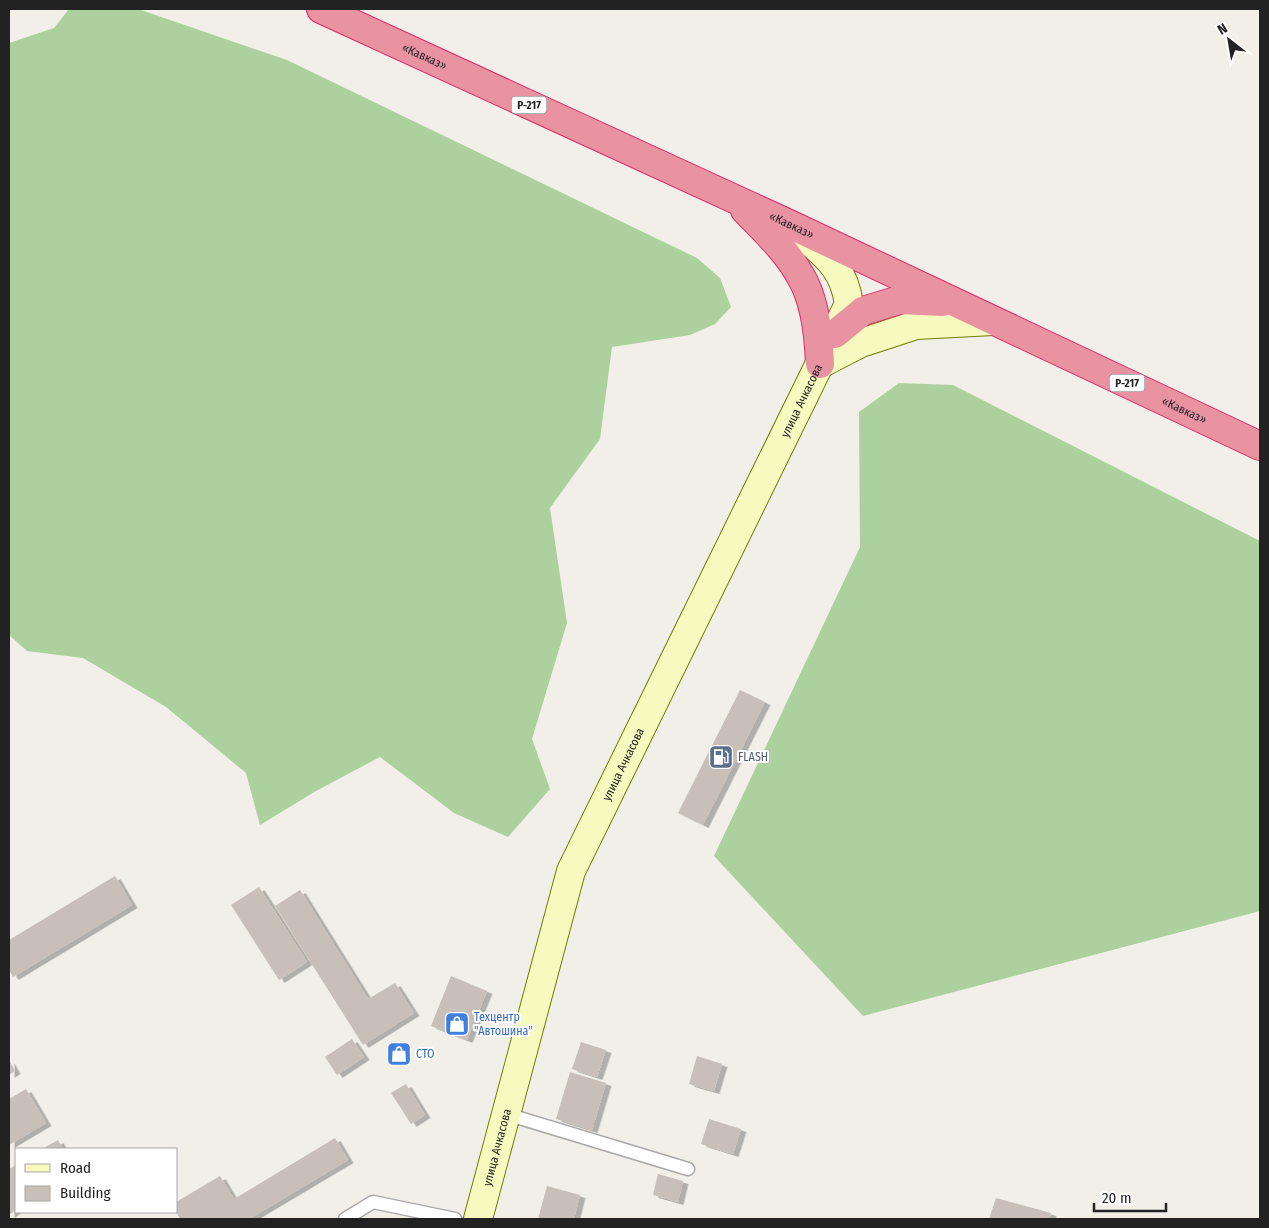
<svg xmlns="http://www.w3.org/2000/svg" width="1269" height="1228" font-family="'Fira Sans Condensed',sans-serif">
<defs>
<filter id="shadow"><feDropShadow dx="5.5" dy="3" stdDeviation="0" flood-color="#0004"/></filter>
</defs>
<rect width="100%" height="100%" fill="#f2efe9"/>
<g fill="#add19e">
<polygon points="69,9 138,9 287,60 697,258 720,278 731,307 715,324 690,335 612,347 600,439 550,508 567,623 532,739 550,789 508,837 454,813 380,757 316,791 260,825 246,773 166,707 83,658 27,651 9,635 9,43 54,28"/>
<polygon points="899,383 953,385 1260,541 1260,911 863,1016 714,856 860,547 859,412"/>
</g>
<g fill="#c7bfb8" filter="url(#shadow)">
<polygon points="740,690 765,702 703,825 678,813"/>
<polygon points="115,876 132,905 13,977 9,970 9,940"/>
<polygon points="259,887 307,962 279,980 231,905"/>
<polygon points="300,890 368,999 395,983 414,1013 363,1045 275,906"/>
<polygon points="451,976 487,991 467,1040 431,1026"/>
<polygon points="352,1039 364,1057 337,1075 325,1057"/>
<polygon points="581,1042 606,1050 597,1077 572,1069"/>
<polygon points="697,1056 722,1064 714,1091 689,1084"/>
<polygon points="9,1060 15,1071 9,1075"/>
<polygon points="570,1072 606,1083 592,1130 556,1119"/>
<polygon points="406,1084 425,1115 411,1124 391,1093"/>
<polygon points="26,1089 46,1123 9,1145 9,1099"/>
<polygon points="709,1119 741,1129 733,1154 701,1144"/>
<polygon points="335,1138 348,1160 249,1219 180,1219 176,1212 176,1202 220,1176 234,1199"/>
<polygon points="58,1140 63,1149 42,1149"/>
<polygon points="16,1165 16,1210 9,1215 9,1169"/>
<polygon points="658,1174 683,1181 678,1202 653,1195"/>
<polygon points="547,1186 580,1195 574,1219 538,1219"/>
<polygon points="996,1198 1051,1213 1049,1219 989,1219"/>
</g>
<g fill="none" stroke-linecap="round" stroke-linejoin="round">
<defs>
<g id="lane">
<polyline points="506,1114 688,1169"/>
<polyline points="345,1219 373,1202 455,1219"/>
</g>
<g id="secondary">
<polyline points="820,364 861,343 916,325 993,321"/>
<path id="s1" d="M478,1219L571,871L849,304C844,269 828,257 802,235"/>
</g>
<g id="highway">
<path id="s2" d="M321,9L789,224L1260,446"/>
<path d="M745,210C764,230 786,250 800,275C815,299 819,337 820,364"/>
<polyline points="835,334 863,311 899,300 942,302"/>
</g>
</defs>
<use href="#lane" stroke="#a9a9a9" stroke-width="15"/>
<use href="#secondary" stroke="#707d05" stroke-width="30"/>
<use href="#highway" stroke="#dc2a67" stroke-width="30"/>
<use href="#lane" stroke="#fff" stroke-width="12"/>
<use href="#secondary" stroke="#f7fabf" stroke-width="28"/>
<use href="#highway" stroke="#e892a2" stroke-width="28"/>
</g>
<defs>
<symbol id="fuel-square" viewBox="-11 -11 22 22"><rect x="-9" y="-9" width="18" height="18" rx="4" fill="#5c6f8a" stroke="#fff"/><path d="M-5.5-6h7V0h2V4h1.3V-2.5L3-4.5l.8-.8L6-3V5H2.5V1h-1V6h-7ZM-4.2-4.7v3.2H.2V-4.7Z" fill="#fff"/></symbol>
<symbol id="shop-square" viewBox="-11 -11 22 22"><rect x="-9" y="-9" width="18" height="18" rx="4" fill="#3f7fe0" stroke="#fff"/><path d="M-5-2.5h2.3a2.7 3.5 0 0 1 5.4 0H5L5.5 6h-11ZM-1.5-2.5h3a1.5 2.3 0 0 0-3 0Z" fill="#fff"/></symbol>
</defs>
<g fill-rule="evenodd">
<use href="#fuel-square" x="707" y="743" width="28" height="28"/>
<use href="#shop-square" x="443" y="1010" width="28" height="28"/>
<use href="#shop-square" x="385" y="1040" width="28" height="28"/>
</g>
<g text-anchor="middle" stroke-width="4" stroke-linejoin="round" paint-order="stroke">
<g fill="#fff" stroke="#646464" stroke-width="1">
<rect x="511.5" y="96.5" width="35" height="17" rx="4"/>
<rect x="1109.5" y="374.5" width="35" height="17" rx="4"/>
</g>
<g font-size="11" font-weight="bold" fill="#222">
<text x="529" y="109">Р-217</text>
<text x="1127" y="387">Р-217</text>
</g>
<g font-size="12" fill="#222" stroke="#fff">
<text dy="4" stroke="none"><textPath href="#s2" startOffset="114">«Кавказ»</textPath></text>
<text dy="4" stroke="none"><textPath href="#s2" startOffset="518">«Кавказ»</textPath></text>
<text dy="4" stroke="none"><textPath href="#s1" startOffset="884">улица Ачкасова</textPath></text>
<text dy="4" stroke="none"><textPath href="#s2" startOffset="952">«Кавказ»</textPath></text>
<text dy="4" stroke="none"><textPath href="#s1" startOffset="479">улица Ачкасова</textPath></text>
<text dy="4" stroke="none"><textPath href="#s1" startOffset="74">улица Ачкасова</textPath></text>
</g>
<g font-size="12" fill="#4e5e75" stroke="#fff" text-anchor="start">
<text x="738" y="761">FLASH</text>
</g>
<g font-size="12" fill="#366cbe" stroke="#fff" text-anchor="start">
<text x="474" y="1021">Техцентр<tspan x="474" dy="14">"Автошина"</tspan></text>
<text x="416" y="1058">СТО</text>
</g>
</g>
<rect width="1269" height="1228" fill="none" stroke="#222222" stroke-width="20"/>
<rect x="15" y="1148" width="162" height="65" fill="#ffffff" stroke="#a7a7a7"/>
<rect x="25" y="1164" width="25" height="8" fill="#f7fabf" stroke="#a7a7a7"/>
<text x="60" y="1173" font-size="15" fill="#222222">Road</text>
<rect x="25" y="1186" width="25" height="15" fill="#c7bfb8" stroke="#a7a7a7"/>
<text x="60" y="1198" font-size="15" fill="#222222">Building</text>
<g transform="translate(1229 40) rotate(329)" stroke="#ffffff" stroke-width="4" paint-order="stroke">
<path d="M0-4L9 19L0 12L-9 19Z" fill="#222222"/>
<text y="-8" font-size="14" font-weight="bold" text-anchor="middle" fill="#222222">N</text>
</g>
<path d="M1094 1203v8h72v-8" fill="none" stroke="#222222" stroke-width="2.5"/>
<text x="1102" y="1203" font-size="15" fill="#222222" stroke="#ffffff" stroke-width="4" paint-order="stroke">20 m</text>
</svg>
